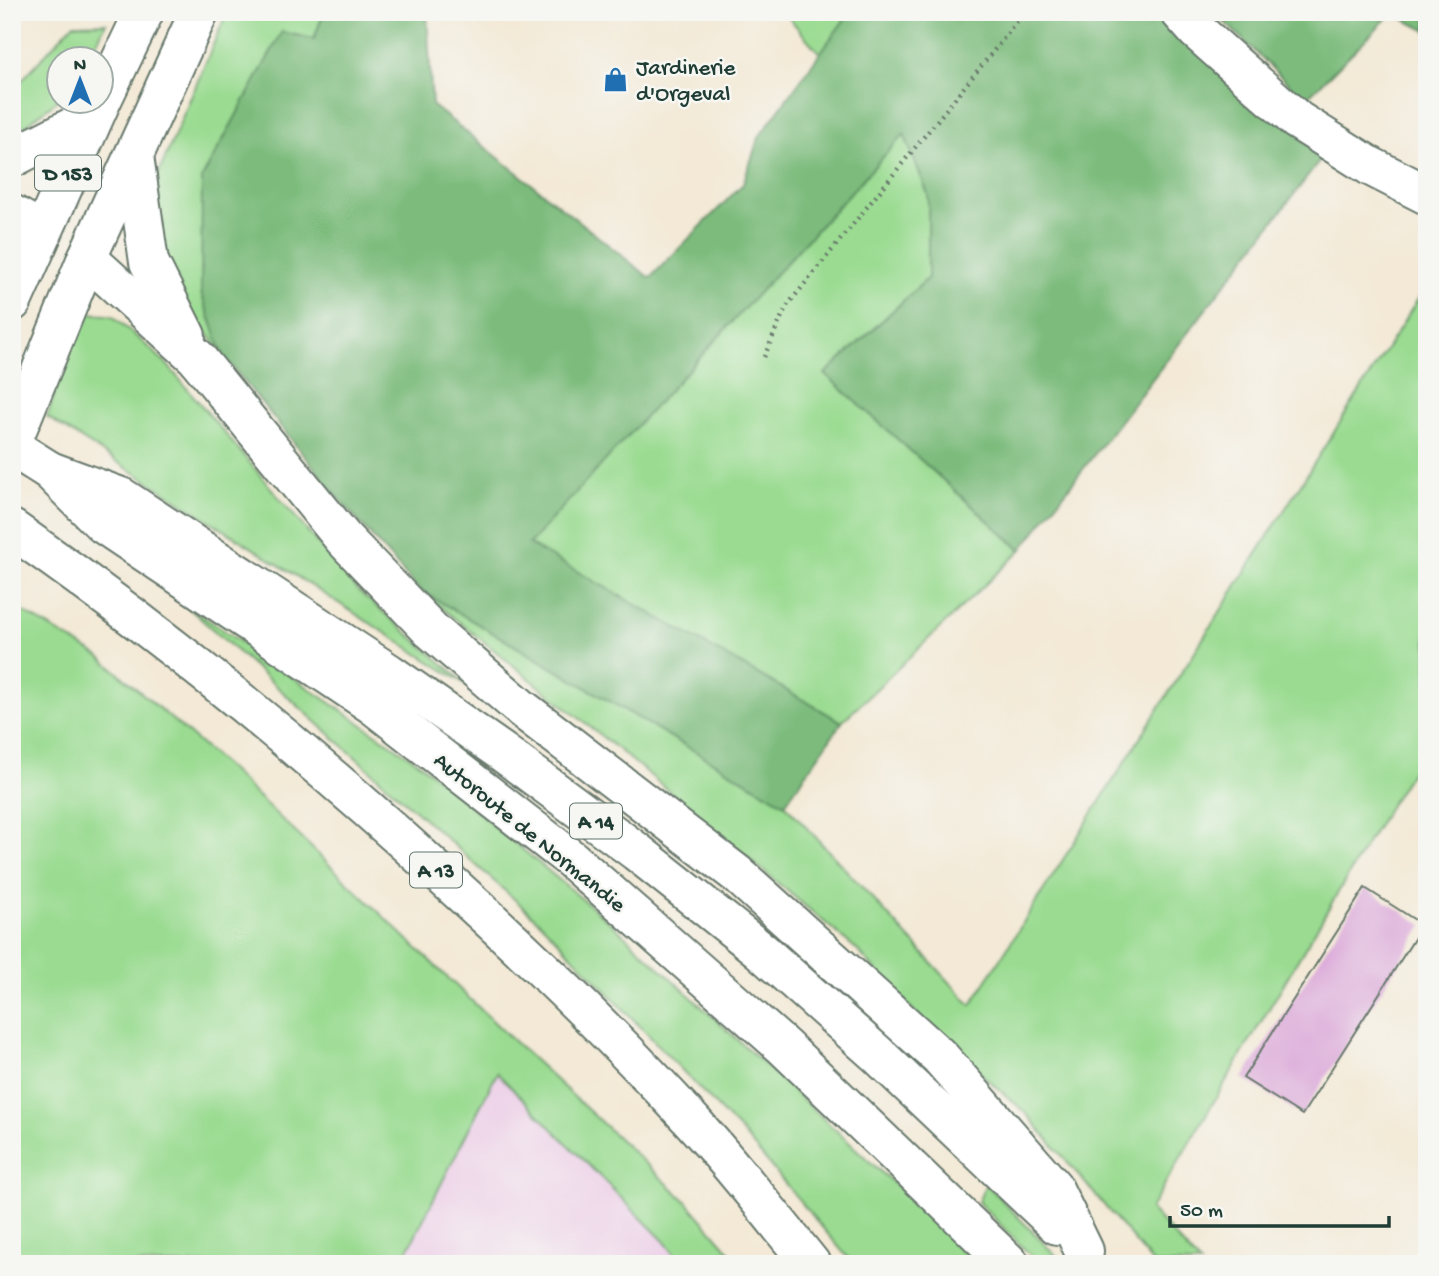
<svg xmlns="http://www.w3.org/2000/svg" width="1439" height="1276" font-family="'Gochi Hand',sans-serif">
<rect width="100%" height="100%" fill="#f6f6f2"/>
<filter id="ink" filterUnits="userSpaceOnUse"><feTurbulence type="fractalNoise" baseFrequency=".0143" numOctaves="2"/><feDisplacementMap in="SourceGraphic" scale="14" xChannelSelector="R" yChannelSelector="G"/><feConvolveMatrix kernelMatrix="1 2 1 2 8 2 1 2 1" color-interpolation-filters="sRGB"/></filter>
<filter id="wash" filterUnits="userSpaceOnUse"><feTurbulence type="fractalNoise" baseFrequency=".00686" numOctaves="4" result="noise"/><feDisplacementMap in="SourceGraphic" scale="28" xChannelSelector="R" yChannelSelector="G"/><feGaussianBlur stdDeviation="1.57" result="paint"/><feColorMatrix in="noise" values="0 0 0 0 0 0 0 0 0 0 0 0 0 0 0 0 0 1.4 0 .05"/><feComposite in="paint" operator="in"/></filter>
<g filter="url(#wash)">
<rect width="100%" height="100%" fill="#f3e9d6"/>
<polygon fill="#edd0e8" points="497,1073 664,1241 682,1264 401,1264"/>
<g fill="#9adb91" stroke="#5c8c62" stroke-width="2">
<polygon points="227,12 324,12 314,39 201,293 223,355 173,285 158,228 158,175"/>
<polygon points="784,12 850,12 820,54"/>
<polygon points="106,23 89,59 60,60 59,99 12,136 12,91 73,24"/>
<polygon points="904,134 928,194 928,278 825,374 1021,550 842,722 528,544"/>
<polygon points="1427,285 1427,747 1387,810 1150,1209 1200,1264 1154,1264 1025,1112 938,1037 855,948 645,771 418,589 785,804 971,1005"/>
<polygon points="82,312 113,316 164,361 356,589 470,687 47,417"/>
<polygon points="182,602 419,763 611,923 918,1206 974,1264 853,1264 746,1137 542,924"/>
<polygon points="12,605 100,657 227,767 517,1044 686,1201 741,1264 682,1264 664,1241 497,1073 401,1264 12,1264"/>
<polygon points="986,1184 1064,1264 1039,1264 978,1202"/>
</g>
<g fill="#7bbb7b" stroke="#4d7c58" stroke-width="2">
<polygon points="324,12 427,12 432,105 650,278 743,184 759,137 850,12 1173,12 1322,158 1021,550 825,374 928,278 928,194 904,134 529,544 842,722 785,804 418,589 344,505 223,355 201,293 202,178 282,32 314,39"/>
<polygon points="1214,12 1427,12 1427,31 1392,13 1305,100"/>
</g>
<g id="blocks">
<polygon fill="#dba9d9" points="1365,888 1423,925 1302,1115 1243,1078"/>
</g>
</g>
<g filter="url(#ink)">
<use href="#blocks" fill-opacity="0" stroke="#69796d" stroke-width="2"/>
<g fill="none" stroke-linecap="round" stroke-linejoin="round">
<defs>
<polyline id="minor" points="1180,12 1196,30 1297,120 1370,166 1427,195"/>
<g id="major">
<polyline points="102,100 144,12"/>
<polyline points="12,302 101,102"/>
<polyline points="12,442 87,258 199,12"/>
</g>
<g id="highway">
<polyline points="134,156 149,262 186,336"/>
<polyline points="12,158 94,116"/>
<polyline points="12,214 42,231"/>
<polyline points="87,258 196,357 343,538 431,630 521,708 737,874 940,1057 1053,1187 1084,1251"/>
<polyline points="12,447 50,471 103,524 373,705 571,859 784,1047 1010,1264"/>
<polyline points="50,471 121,497 389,673 502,752 637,852 760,950 877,1054 1057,1225"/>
<path d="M12,529C167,637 312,756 450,883C534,959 616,1038 692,1121C734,1167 772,1216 811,1264"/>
</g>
</defs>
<use href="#minor" stroke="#69796d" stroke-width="42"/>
<use href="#major" stroke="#69796d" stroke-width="42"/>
<use href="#highway" stroke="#69796d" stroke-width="42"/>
<polyline stroke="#69796d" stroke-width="4.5" stroke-dasharray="2 5" stroke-linecap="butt" points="764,357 786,307 1025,12"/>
<use href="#minor" stroke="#fff" stroke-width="38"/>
<use href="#major" stroke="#fff" stroke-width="38"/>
<use href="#highway" stroke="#fff" stroke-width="38"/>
</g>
</g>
<defs>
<symbol id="shop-bare" viewBox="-9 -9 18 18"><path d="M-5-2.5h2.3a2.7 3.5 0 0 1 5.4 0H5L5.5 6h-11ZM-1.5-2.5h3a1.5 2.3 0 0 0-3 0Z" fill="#1f6fb2" stroke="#f6f6f2" stroke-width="2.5" paint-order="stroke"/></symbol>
</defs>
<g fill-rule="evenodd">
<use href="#shop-bare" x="598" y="62" width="35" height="35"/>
</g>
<g text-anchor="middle" stroke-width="5" stroke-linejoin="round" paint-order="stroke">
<g fill="#f6f6f2" stroke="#60746d" stroke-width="2">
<rect x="35" y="155.5" width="66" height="35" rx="5"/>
<rect x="570" y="803.5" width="52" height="35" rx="5"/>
<rect x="410" y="852.5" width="52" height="35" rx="5"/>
</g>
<g font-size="21" font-weight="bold" fill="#1f3d34">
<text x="68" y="180">D 153</text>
<text x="596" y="828">A 14</text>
<text x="436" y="877">A 13</text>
</g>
<g font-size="23" fill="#1f3d34" stroke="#f6f6f2" text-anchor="start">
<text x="636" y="74">Jardinerie<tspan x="636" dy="26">d'Orgeval</tspan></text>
</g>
<g font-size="23" fill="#1f3d34" stroke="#f6f6f2">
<text transform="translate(531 831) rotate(39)" y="8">Autoroute de Normandie</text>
</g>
</g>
<rect width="1439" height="1276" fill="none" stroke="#f6f6f2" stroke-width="42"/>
<g transform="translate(80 80)"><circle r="33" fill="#f6f6f2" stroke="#a0aca6" stroke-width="2"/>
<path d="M0-5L12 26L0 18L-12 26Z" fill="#1f6fb2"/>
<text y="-10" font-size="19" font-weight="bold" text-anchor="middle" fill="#1f3d34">N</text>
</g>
<path d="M1170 1216v10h219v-10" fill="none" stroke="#1f3d34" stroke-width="3.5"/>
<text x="1180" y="1216" font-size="21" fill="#1f3d34" stroke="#f6f6f2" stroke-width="5" paint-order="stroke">50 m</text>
</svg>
